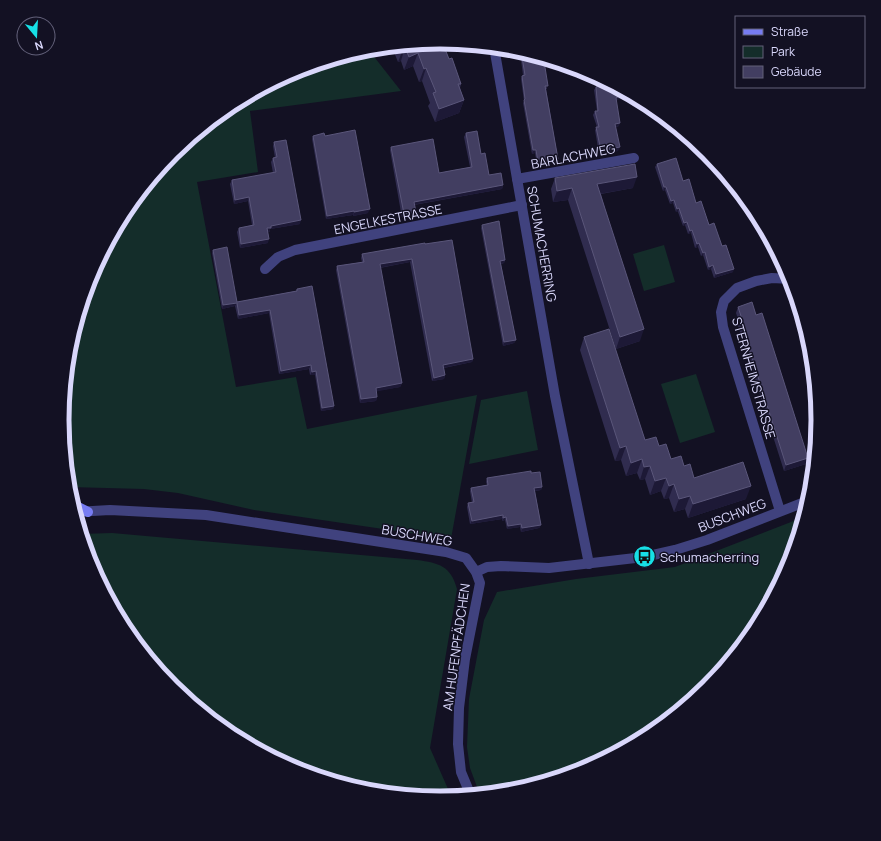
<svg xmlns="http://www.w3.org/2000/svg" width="881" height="841" font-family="Manrope,sans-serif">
	<rect width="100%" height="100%" fill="#131123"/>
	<g fill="#142d2a">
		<polygon points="368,49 401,91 250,111 258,172 197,182 236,387 296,377 307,429 477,395 451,539 254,510 178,493 144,489 69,487 62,420 69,346 91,275 126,210 173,153 230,106 296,71"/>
		<polygon points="664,245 675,282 644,291 633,254"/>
		<polygon points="696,374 715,432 680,443 661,384"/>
		<polygon points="527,391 538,450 469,464 481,400"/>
		<polygon points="806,514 790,566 755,631 708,688 651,735 585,770 514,792 480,795 470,768 467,747 469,699 484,620 497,592 576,579 675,567 791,522"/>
		<path d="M112,533L417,560C439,563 451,566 457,589L430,748L452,798L440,799L366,792L295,770L230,735L173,688L126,631L91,565L81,534Z"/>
	</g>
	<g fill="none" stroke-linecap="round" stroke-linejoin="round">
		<g stroke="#40427e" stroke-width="10">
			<polyline points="494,47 555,396 589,564"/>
			<polyline points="517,179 634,158"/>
			<polyline points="265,269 278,257 295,250 522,205"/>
			<polyline points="780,511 723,327 721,312 724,301 737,288 756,281 772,278 791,279"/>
			<polyline points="476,572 487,567 501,566 549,568 644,557 675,550 707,540 810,500"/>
		</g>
		<polyline stroke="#40427e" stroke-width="10" points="75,512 110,510 206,515 446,552 466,558 476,572 480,583 465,659 459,708 458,744 461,772 471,796"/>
		<polyline stroke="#777cf2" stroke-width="10" points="72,504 88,512"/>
	</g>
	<g fill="#302c4f">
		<polygon points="430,43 432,48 449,59 461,84 460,88 464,100 459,113 435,122 428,106 430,103 422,81 419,82 413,66 404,70 401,61 398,62 392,47"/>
		<polygon points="520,51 546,59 546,61 545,64 544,65 547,89 546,89 558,159 557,162 537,166 535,153 532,154 523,103 524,101 521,79 522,76 523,75 520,53"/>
		<polygon points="597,77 621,95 620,98 616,101 619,126 616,127 618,151 599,154 595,130 597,127 593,115 595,111 597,111 594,90 596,87 597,86 596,80"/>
		<polygon points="657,111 665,117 659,119"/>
		<polygon points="466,133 481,154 489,175 503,185 502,189 414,205 416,212 414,216 402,218 390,150 391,147 439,173 470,167 464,137"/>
		<polygon points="313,136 325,136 368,213 353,216 353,215 326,219 312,139"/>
		<polygon points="274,142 300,224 270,229 270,232 268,232 268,243 240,248 237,232 239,228 252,225 248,201 234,204 230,184 232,180 273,173 271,162 273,158 275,158 273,146"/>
		<polygon points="657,164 683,181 722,246 733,272 714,278 711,269 708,270 703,255 701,256 698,247 695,248 691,233 688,234 685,225 683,226 678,212 676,212 673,203 670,204 665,190 663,191 655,167"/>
		<polygon points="555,178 633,188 601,194 640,341 616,349 568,200 553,202 551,189"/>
		<polygon points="736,187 755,210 780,257 776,258 773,250 770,251 765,236 763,236 760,228 757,229 752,214 750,215 747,206 744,207 740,192 738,193"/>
		<polygon points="482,225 505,260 504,263 501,264 516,340 514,343 503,346 481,228"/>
		<polygon points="425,244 473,359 472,362 444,368 445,375 444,379 432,381 410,262 380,268 402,383 400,387 376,391 377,397 376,401 360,403 336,270 337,266 362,262 361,258 362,254"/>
		<polygon points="213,250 237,302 296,291 297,289 334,406 333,409 321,411 315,375 310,375 309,369 279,374 269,313 238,319 235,306 222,309 212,253"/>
		<polygon points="738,307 806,464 784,471 738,326 739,322 736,313"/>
		<polygon points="800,309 812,347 816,389 798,330 799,325 797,318"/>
		<polygon points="584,337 645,440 659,446 671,459 684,466 694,478 746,499 688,518 685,509 674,512 669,498 664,499 661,491 650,495 645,479 640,480 637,473 626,476 621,460 615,461 580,350"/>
		<polygon points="531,473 542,487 541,490 535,491 541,525 539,528 521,532 520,527 507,529 505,520 502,521 502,519 470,524 467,507 468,503 472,503 470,491 471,488 487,485 486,482 487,478"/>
	</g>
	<g fill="#1d1936">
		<polygon points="405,47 401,61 398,62 403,49"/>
		<polygon points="418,53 413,66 404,70 409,57"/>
		<polygon points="426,68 422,81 419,82 424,69"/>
		<polygon points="621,95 620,98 615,102 616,98"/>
		<polygon points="464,100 459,113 435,122 439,109"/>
		<polygon points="660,115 662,115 665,117 659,119"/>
		<polygon points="620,123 619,126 614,127 615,124"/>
		<polygon points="620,147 618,151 599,154 601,151"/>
		<polygon points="533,150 536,150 535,153 532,154"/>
		<polygon points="558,159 557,162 537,166 538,162"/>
		<polygon points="637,177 633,188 593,195 597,184"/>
		<polygon points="503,185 502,189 412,205 414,202"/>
		<polygon points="664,187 666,187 665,190 663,191"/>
		<polygon points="572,188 568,200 553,202 557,191"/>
		<polygon points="249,197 248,201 234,204 235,200"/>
		<polygon points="674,200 673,203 670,204 671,201"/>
		<polygon points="746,203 749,203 747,206 744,207"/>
		<polygon points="679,208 678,212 676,212 677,209"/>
		<polygon points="370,209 368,213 353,216 354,212"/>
		<polygon points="754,210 752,214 750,215 751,211"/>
		<polygon points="354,211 353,215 326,219 327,216"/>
		<polygon points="416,212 414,216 402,218 404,214"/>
		<polygon points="301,220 300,224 270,229 270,232 266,232 267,228 271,226"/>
		<polygon points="687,222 685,225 683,226 684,223"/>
		<polygon points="761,224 760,228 757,229 758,225"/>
		<polygon points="692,230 691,233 688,234 690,231"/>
		<polygon points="766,232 765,236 763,236 764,233"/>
		<polygon points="269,239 268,243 240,248 241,244"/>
		<polygon points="699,243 698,247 695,248 697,244"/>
		<polygon points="774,246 773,250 770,251 771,247"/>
		<polygon points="705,252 703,255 701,256 703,253"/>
		<polygon points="779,254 780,257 776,258 777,255"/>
		<polygon points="412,259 410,262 378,268 380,264"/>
		<polygon points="505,260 504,263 499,264 500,261"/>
		<polygon points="713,265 711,269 708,270 709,267"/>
		<polygon points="734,269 733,272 714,278 716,274"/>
		<polygon points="237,303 235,306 222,309 223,305"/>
		<polygon points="270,310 269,313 238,319 239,315"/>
		<polygon points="644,329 640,341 616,349 620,337"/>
		<polygon points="516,340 514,343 503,346 504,342"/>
		<polygon points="473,359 472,362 442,368 443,365"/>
		<polygon points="311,365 309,369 279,374 281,371"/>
		<polygon points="316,371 315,375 310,375 312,372"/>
		<polygon points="445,375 444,379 432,381 434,378"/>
		<polygon points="402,383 400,387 374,392 376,388"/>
		<polygon points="377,397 376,401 360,403 361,399"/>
		<polygon points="334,406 333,409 321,411 322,408"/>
		<polygon points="626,446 621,460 615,461 620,448"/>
		<polygon points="808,458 806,464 784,471 786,465"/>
		<polygon points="642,459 637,473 626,476 631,463"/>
		<polygon points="650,466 645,479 640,480 644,467"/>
		<polygon points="666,478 661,491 650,495 655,481"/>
		<polygon points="674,484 669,498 664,499 669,486"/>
		<polygon points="751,486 746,499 688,518 693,504"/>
		<polygon points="542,487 541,490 533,491 534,488"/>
		<polygon points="690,496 685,509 674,512 679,499"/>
		<polygon points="503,515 502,519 470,524 472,521"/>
		<polygon points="506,517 505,520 502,521 503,518"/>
		<polygon points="521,524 520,527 507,529 508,526"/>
		<polygon points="541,525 539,528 521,532 522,528"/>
	</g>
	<g fill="#423e61" stroke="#5a567a">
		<polygon points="430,43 432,48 443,44 449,59 452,58 461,84 458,84 464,100 439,109 433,93 436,92 426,68 424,69 418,53 409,57 405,47 403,49 402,46"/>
		<polygon points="521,51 546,59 546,61 544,61 548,86 545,86 558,159 538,162 536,150 533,150 524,100 525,99 522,76 525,75"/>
		<polygon points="597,77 620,89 621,95 616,98 620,123 615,124 620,147 601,151 596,127 599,127 595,111 598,111 596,87 599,86"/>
		<polygon points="355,130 370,209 354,212 354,211 327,216 313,136 324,133 325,136"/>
		<polygon points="477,131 481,154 485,153 489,175 501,173 503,185 414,202 416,212 404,214 391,147 433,139 439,173 455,170 472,167 466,133"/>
		<polygon points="286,140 301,220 271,226 271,228 267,228 269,239 241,244 239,228 254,225 249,197 235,200 232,180 276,172 273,158 277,157 274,142"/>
		<polygon points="676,158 683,181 689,179 696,203 701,201 709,225 714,223 722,246 726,245 734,269 716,274 713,265 709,267 705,252 703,253 699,243 697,244 692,230 690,231 687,222 684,223 679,208 677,209 674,200 671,201 666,187 664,187 657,164"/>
		<polygon points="635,164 637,177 597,184 644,329 620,337 572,188 557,191 555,178"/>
		<polygon points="743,195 755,210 779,254 777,255 774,246 771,247 766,232 764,233 761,224 758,225 754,210 751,211 749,203 746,203"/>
		<polygon points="499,221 505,260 500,261 516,340 504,342 482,225"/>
		<polygon points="452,240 473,359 443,365 445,375 434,378 412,259 380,264 402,383 376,388 377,397 361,399 337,266 364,262 362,254 425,243 425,244"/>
		<polygon points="227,247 237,302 297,291 297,289 312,286 334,406 322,408 316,371 312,372 311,365 281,371 270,310 239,315 237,303 223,305 213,250"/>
		<polygon points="752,302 756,315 762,313 808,458 786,465 740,320 742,319 738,307"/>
		<polygon points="803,317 812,347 812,349 802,318"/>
		<polygon points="609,329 645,440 656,437 659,446 666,444 671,459 681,456 684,466 690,464 694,478 743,462 751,486 693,504 690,496 679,499 674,484 669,486 666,478 655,481 650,466 644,467 642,459 631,463 626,446 620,448 584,337"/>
		<polygon points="531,471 531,473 540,472 542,487 534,488 541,525 522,528 521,524 508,526 506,517 503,518 503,515 472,521 468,503 474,502 471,488 488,485 487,478"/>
	</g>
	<defs>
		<symbol id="bus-disc" viewBox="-11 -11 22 22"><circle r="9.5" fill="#17e0e7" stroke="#131123"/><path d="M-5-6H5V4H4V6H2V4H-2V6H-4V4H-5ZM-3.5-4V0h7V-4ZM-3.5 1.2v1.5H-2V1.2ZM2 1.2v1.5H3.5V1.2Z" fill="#111"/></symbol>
	</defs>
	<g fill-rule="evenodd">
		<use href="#bus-disc" x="632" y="544" width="25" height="25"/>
	</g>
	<g text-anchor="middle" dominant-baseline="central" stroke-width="3" stroke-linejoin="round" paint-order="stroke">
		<g font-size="13" fill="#d9d7fb" stroke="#131123">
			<text transform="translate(573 156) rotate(-11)">BARLACHWEG</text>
			<text transform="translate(388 219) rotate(-11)">ENGELKESTRASSE</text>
			<text transform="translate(542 244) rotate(80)">SCHUMACHERRING</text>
			<text transform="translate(754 378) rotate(74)">STERNHEIMSTRASSE</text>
			<text transform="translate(732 515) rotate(-21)">BUSCHWEG</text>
			<text transform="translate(417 535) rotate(10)">BUSCHWEG</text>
			<text transform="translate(456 647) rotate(-82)">AM HUFENPFÄDCHEN</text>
		</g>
		<g font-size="13" fill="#d9d7fb" stroke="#131123" text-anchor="start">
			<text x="660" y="557">Schumacherring</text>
		</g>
	</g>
	<path d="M0 0H881V841H0ZM69 420a371 371 0 1 1 742 0a371 371 0 1 1-742 0Z" fill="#131123" fill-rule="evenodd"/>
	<path fill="none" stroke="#d9d7fb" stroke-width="5" d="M69 420a371 371 0 1 1 742 0a371 371 0 1 1-742 0Z"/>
	<rect x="735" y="16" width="130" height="72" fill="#131123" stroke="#626079"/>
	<rect x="743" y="29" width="20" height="6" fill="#777cf2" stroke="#626079"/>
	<text x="771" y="36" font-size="12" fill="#d9d7fb">Straße</text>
	<rect x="743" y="46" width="20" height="12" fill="#142d2a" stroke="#626079"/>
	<text x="771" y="56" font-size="12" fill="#d9d7fb">Park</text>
	<rect x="743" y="66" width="20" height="12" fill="#423e61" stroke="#626079"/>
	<text x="771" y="76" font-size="12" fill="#d9d7fb">Gebäude</text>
	<g transform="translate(36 36) rotate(162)"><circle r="19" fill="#131123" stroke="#626079"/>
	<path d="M0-3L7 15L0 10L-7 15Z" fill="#17e0e7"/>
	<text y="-6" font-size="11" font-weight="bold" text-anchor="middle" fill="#d9d7fb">N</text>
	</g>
</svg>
